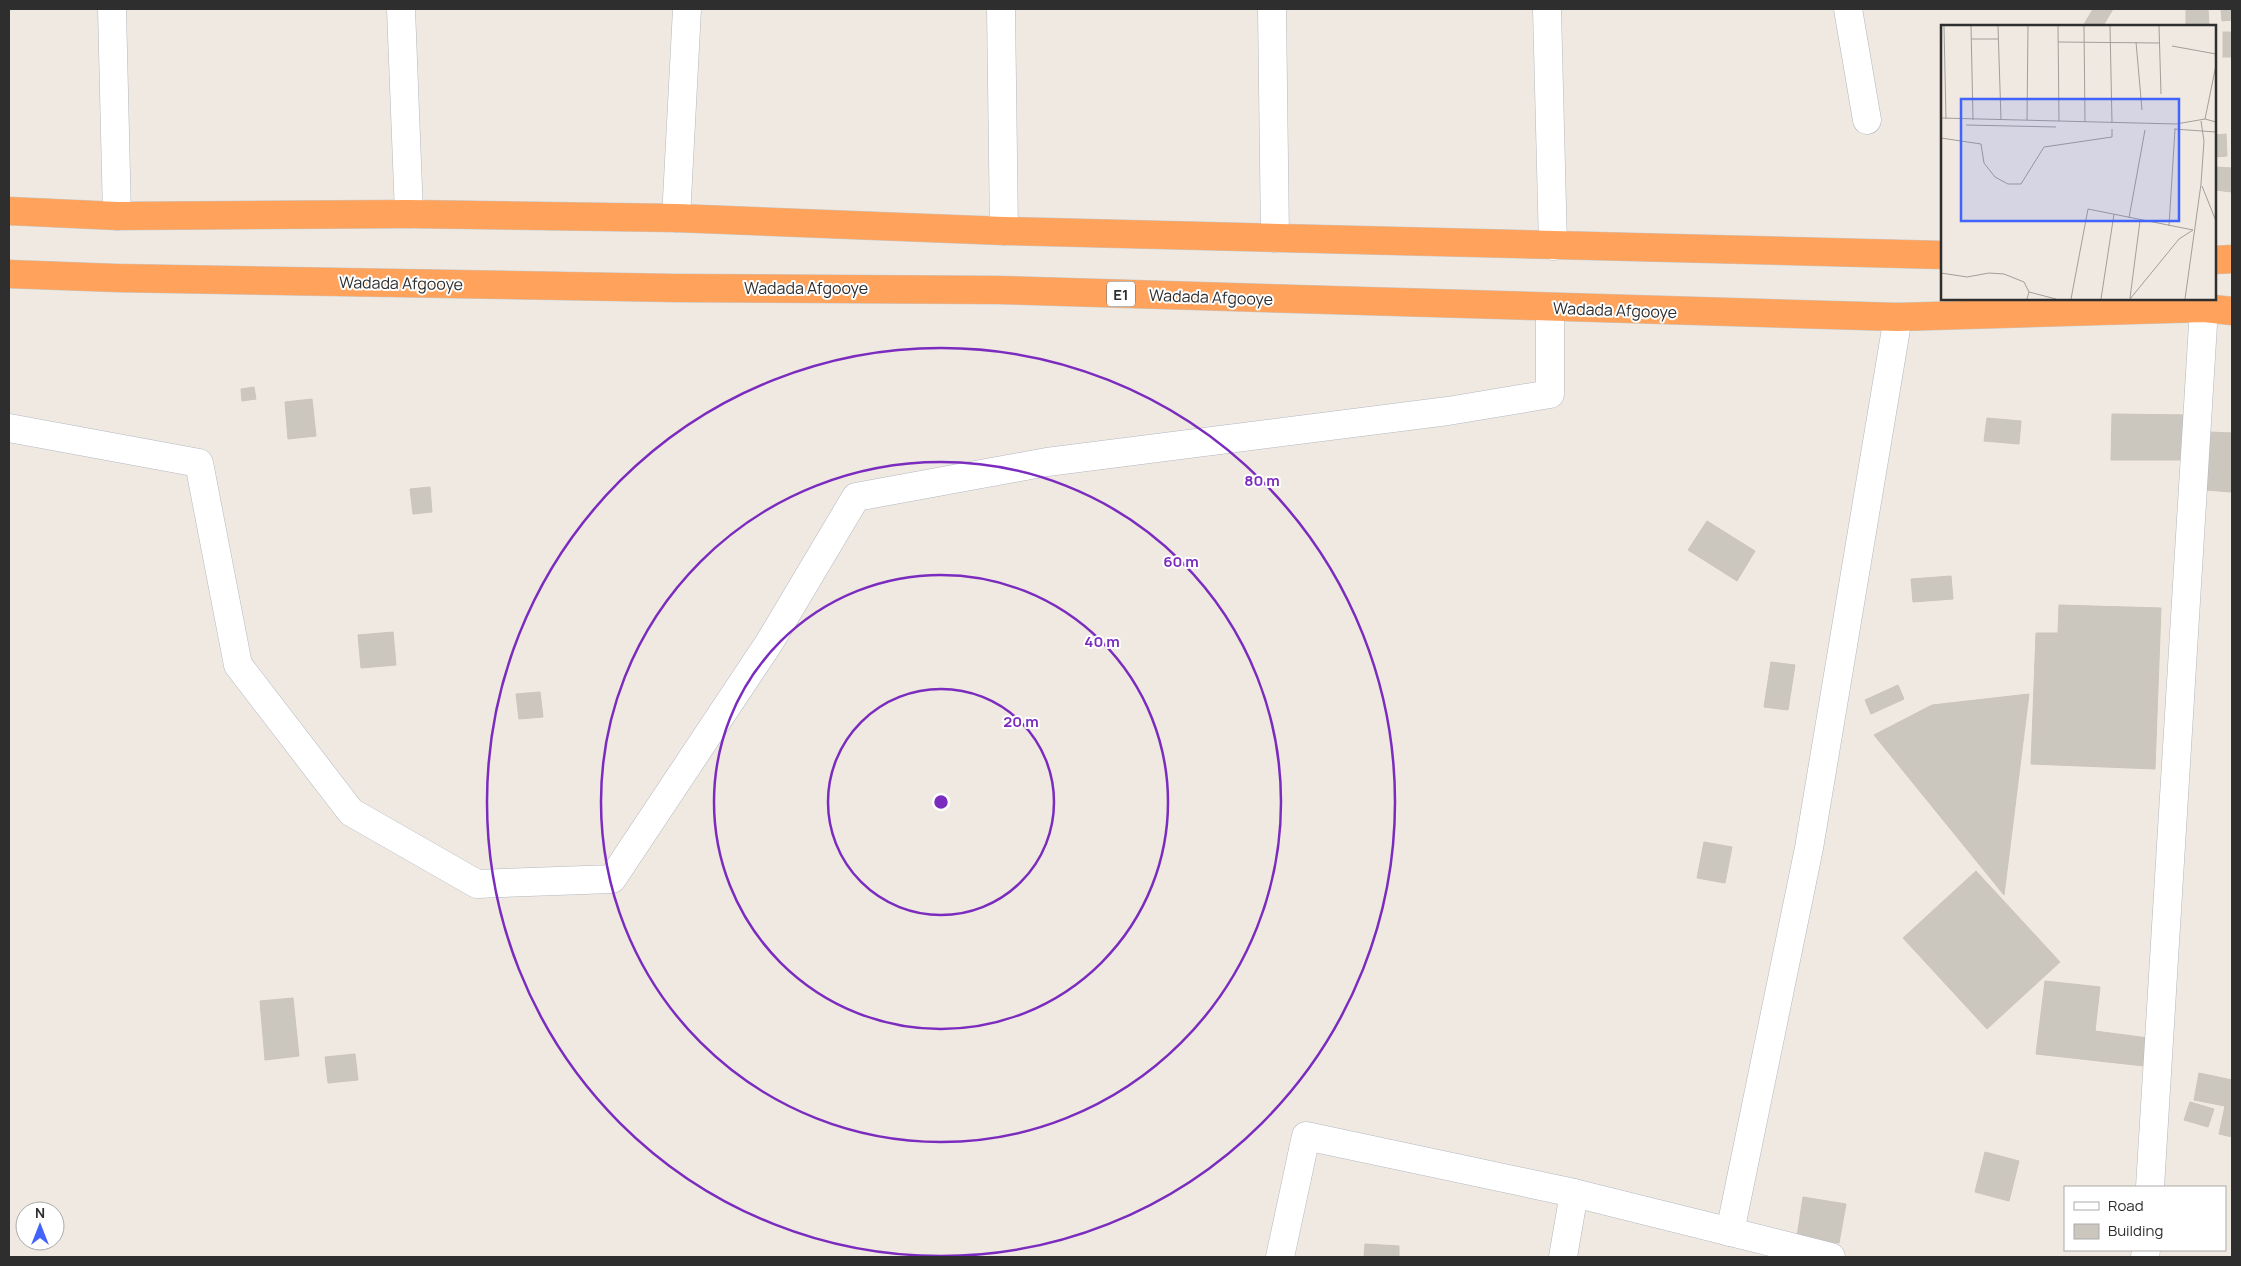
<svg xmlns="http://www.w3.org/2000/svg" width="2241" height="1266" font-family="Manrope,sans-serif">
	<rect width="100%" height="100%" fill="#efe9e1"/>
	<g fill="#cbc7bf" stroke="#cbc5ba">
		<polygon points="2093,9 2113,9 2103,26 2083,26"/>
		<polygon points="2186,9 2208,9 2209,25 2186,25"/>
		<polygon points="2221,9 2232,9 2232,20 2222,21"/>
		<rect x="2223" y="32" width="9" height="25"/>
		<polygon points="2226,134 2227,156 2215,157 2215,135"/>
		<polygon points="2215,167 2232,168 2232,192 2215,190"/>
		<polygon points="254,387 256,399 242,401 241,389"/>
		<polygon points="312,399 316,436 288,439 285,402"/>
		<polygon points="2112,414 2190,415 2190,460 2111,460"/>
		<polygon points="1987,418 2021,421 2019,444 1984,441"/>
		<polygon points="2209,432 2232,433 2231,492 2206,490"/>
		<polygon points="430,487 432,512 413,514 410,489"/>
		<polygon points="1707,521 1755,551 1737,581 1688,550"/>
		<polygon points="1951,576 1953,599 1913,602 1911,579"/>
		<polygon points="2059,605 2161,608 2155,769 2031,764 2036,633 2058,633"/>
		<polygon points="393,632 396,665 361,668 358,635"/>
		<polygon points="1771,662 1795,665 1788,710 1764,707"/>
		<polygon points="1898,685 1904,699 1871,714 1865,700"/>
		<polygon points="540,692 543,717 519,719 516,694"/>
		<polygon points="2029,694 2004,895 1874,735 1932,705"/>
		<polygon points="1704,842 1732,847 1725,883 1697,878"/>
		<polygon points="1976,871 2060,962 1987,1029 1903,938"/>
		<polygon points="2045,981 2100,987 2095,1031 2148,1038 2144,1066 2036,1054"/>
		<polygon points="293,998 299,1056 265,1060 260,1001"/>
		<polygon points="355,1054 358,1080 328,1083 325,1057"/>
		<polygon points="2199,1073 2232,1080 2232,1137 2219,1134 2225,1106 2194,1100"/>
		<polygon points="2190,1102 2214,1109 2208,1127 2184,1120"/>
		<polygon points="1985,1152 2019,1161 2009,1201 1975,1192"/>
		<polygon points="1803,1197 1846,1204 1839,1243 1797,1237"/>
		<polygon points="1365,1244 1399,1246 1399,1257 1364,1257"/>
	</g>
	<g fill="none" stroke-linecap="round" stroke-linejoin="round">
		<defs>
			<g id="street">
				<polyline points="112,9 117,216"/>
				<polyline points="401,9 409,214"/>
				<polyline points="1001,9 1004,231"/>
				<polyline points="1272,9 1275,238"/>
				<polyline points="1547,9 1553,246"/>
				<polyline points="1848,9 1867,120"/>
				<polyline points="676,218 687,9"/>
				<polyline points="9,428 199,463 238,665 351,812 477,884 612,879 769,643 856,497 1047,462 1448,411 1550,394 1550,308"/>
				<polyline points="2150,1187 2204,308"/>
				<polyline points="1730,1232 1809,848 1898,317"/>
				<polyline points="1280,1257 1306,1136 1574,1193 1831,1257"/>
				<polyline points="1563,1257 1574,1193"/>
				<polyline points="2145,1257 2146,1250"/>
			</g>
			<g id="highway">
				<polyline points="9,211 117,216 409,214 676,218 1004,231 1942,255"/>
				<polyline points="2215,260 2232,259"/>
				<polyline points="9,274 116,278 674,288 998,290 1898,317 2204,308 2232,311"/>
			</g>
		</defs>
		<use href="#street" stroke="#b4b7c1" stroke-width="29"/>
		<use href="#highway" stroke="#c9c9c9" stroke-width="29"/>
		<use href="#street" stroke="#fff" stroke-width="28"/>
		<use href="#highway" stroke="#ffa35c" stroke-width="28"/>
	</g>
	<g fill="none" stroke="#7b2cbf" stroke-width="2.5">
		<circle cx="941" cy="802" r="113"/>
		<circle cx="941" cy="802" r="227"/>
		<circle cx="941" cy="802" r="340"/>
		<circle cx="941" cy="802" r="454"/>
	</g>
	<g text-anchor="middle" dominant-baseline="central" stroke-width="4" stroke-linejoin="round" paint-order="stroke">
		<rect fill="#fff" stroke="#6d6d6d" stroke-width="1" x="1107" y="281.5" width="28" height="25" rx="4"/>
		<g font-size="15" font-weight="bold" fill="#2e2e2e">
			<text x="1121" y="294">E1</text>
		</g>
		<g font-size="16" fill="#2e2e2e" stroke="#fff">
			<text transform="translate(401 283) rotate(1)">Wadada Afgooye</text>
			<text x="806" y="288">Wadada Afgooye</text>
			<text transform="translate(1211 297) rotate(2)">Wadada Afgooye</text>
			<text transform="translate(1615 310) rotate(2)">Wadada Afgooye</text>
		</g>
	</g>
	<g transform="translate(1941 25)">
		<rect width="275" height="275" fill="#efe9e1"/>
		<path fill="none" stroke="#a29e99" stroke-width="1" d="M3,1L5,94M30,1L32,95M57,1L60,95M117,1L118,96M143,1L144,97M169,1L171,98M218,1L220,69M30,14H57M117,17L218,18M195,17L201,85M231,21L275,29M0,93L235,99L264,94L275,97M264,94L275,40M86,95L87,1M25,100L115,102M233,104L275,107M0,113L40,119L43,138L54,152L67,159H80L103,122L171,112V104M261,161L275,196M188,193L204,105M228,201L234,104M0,248L26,252L48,248L63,249L83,257L88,267M189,273L199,196M86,274L88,267L115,274M130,274L147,184L252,205L238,214L189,274M160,274L173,189M244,274L260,159L263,116L260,96"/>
		<path fill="#4264fb" fill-opacity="0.15" stroke="#4264fb" stroke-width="2.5" d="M20,74H238V196H20Z"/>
		<rect width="275" height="275" fill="none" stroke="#2e2e2e" stroke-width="2.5"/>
	</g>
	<circle cx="941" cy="802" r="8" fill="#7b2cbf" stroke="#fff" stroke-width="2.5"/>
	<g font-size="15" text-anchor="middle" font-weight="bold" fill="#7b2cbf" stroke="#fff" stroke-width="4" stroke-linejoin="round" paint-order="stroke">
		<text x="1262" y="486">80 m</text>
		<text x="1181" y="567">60 m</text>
		<text x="1102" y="647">40 m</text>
		<text x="1021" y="727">20 m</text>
	</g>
	<rect width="2241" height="1266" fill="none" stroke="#2e2e2e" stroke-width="20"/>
	<rect x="2064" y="1186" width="162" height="65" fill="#ffffff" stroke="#ababab"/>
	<rect x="2074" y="1202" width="25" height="8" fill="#ffffff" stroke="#ababab"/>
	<text x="2108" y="1211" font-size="15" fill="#2e2e2e">Road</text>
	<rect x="2074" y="1224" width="25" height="15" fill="#cbc7bf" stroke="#ababab"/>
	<text x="2108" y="1236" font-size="15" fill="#2e2e2e">Building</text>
	<g transform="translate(40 1226)"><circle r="24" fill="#ffffff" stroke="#ababab"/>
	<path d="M0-4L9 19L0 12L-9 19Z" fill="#4264fb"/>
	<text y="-8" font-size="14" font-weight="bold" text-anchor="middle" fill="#2e2e2e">N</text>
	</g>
</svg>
